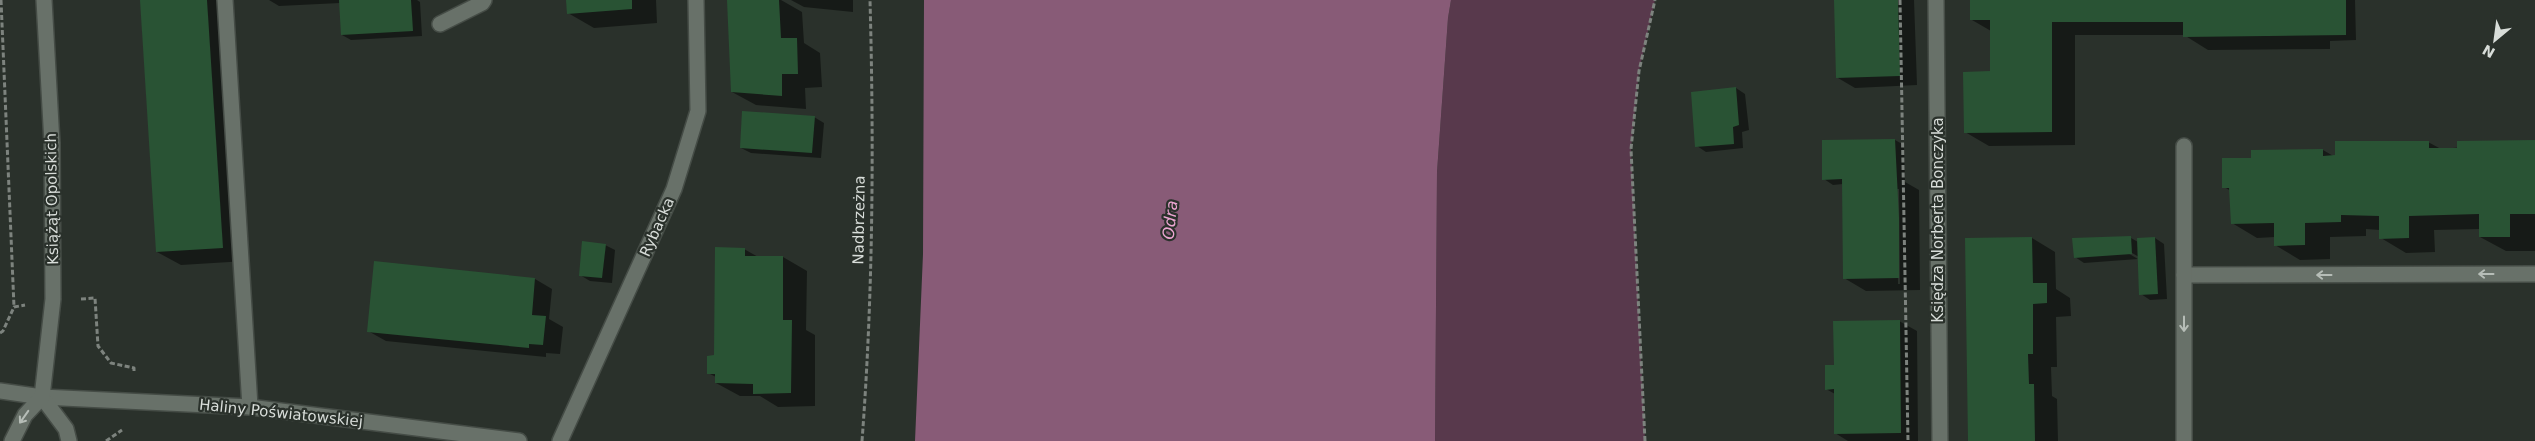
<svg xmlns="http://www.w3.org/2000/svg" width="2535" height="441" font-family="'DejaVu Sans',sans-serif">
	<rect width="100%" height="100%" fill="#2a312b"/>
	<polygon fill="#58394c" points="1451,0 1655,0 1639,71 1631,149 1645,441 1435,441 1437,172 1448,18"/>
	<polygon fill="#885b77" points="924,0 1451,0 1448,18 1437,172 1435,441 915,441 923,254"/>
	<g fill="#0007" fill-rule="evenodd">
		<polygon points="141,0 230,0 246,261 181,265 157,252"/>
		<polygon points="417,0 420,2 422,36 351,40 342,35 340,3 279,6 269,0"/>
		<polygon points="567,0 656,0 657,23 594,28 568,13"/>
		<polygon points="729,0 781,0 802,12 804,43 820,53 822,87 805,88 806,109 756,105 732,92"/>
		<polygon points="791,0 853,0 853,12 804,7"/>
		<polygon points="1835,0 1914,0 1917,85 1855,88 1838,78"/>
		<polygon points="1972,0 2355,0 2356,40 2330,41 2330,49 2208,50 2184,35 2075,35 2075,145 1989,146 1965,132 1991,72 1991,31 1972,20"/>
		<polygon points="1736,88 1745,94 1749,130 1742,132 1743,148 1706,152 1697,146"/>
		<polygon points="814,117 824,123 821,158 751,153 741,148"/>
		<path d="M1895,140L1904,145L1905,182L1919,190L1920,290L1866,291L1844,278L1843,184L1833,185L1824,179ZM1897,189H1899L1900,284H1898Z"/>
		<polygon points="2535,141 2535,251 2506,251 2480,237 2480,229 2434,230 2435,252 2406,253 2381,238 2380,230 2366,229 2366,236 2330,237 2330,259 2300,260 2275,245 2275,237 2257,238 2232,223 2231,191 2224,187 2252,159 2323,150 2335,157 2428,142 2441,149"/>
		<polygon points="2032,238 2055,252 2056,289 2070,298 2071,316 2056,317 2057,367 2051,367 2052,396 2057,399 2058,441 1969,441"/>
		<polygon points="2131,238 2138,242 2155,238 2164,244 2167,299 2150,300 2141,294 2139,257 2127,250 2126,252 2138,259 2084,263 2075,257"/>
		<polygon points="605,245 615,250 612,283 590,281 580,275"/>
		<polygon points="744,249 760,258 783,257 807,271 806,330 815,335 815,406 778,407 760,396 740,396 716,383 716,377 708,373 715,356"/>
		<polygon points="535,279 552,289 549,319 563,327 560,354 546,353 546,357 386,341 368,331"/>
		<polygon points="1899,321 1917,331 1918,441 1848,441 1835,433 1835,394 1826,389 1835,366"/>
	</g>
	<g fill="#295334">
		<polygon points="140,0 207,0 223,248 156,252"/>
		<polygon points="339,0 411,0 413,31 341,35"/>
		<polygon points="566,0 632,0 632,9 567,14"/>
		<polygon points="727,0 779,0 781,38 797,38 798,74 782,74 782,96 731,92"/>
		<polygon points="1834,0 1898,0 1900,76 1836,78"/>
		<polygon points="1970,0 2346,0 2346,35 2183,37 2183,22 2052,22 2052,132 1964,133 1963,72 1990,71 1990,20 1970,20"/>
		<polygon points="1736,87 1739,125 1733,127 1734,144 1695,147 1691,92"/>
		<polygon points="742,111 815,116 812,153 740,148"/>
		<polygon points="1895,139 1899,218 1899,278 1843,279 1842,179 1822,180 1822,140"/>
		<polygon points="2535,140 2535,214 2510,214 2510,237 2479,237 2479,214 2409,216 2409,238 2379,239 2379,216 2341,215 2341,222 2305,223 2305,245 2274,246 2274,223 2231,224 2229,188 2222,188 2222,158 2251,158 2251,150 2323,149 2323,156 2335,155 2335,141 2429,141 2429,148 2457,148 2457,141"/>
		<polygon points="2131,236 2132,254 2074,258 2072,238"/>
		<polygon points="2032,237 2033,283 2047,283 2047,303 2033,304 2033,354 2028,354 2029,384 2034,384 2035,441 1968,441 1965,238"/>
		<polygon points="2155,237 2158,294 2139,295 2137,238"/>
		<polygon points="582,241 606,244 602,278 579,276"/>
		<polygon points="715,247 745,248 745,256 783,256 783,320 792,320 791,393 753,394 753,384 715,383 715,374 707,374 707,356 714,355"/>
		<polygon points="374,261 535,278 532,315 546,316 543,345 529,344 529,348 367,332"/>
		<polygon points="1900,320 1901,433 1834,434 1834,389 1825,390 1825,365 1834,365 1833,321"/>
	</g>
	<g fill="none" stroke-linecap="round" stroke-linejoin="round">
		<defs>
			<g id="minor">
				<polyline points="225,0 250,407"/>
				<polyline points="1936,0 1940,441"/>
				<polyline points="440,24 482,3 484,0"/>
				<polyline points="2184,275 2535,274"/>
				<polyline points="0,391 42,397 250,407 519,441"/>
				<polyline points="42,397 66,429 69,441"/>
				<polyline points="12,441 25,415 42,397 53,299 52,143 44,0"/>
				<polyline points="560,441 674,189 698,111 696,0"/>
				<polyline points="2184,441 2184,146"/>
			</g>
		</defs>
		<use href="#minor" stroke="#454c46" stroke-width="18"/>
		<g stroke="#7d837e" stroke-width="3" stroke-dasharray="5 2.5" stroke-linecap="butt">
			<polyline points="1,0 14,307"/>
			<polyline points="1900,0 1908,441"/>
			<polyline points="81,299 95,298 98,346 111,363 134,368 134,373"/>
			<polyline points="0,333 3,331 14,307 25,305"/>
			<polyline points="106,441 122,430"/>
			<path d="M862,441C873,295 874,147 870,0"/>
			<polyline points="1645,441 1631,149 1639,71 1655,0"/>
		</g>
		<use href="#minor" stroke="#687169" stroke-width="15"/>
	</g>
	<defs><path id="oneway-shaft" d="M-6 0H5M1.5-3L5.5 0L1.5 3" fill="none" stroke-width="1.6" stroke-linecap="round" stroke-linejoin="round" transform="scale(1.25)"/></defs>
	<g stroke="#b6bdb7">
		<use href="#oneway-shaft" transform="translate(2486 274) rotate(180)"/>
		<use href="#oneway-shaft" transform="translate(2324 275) rotate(180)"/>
		<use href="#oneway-shaft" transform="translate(2184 324) rotate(90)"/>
		<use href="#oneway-shaft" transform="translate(24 417) rotate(125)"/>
	</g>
	<g text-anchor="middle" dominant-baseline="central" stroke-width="4.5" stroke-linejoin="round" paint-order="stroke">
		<g font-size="15" fill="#d8ddd9" stroke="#2a312b">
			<text transform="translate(52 199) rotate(-91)">Książąt Opolskich</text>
			<text transform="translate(859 220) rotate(-89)">Nadbrzeżna</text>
			<text transform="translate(1938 220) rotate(-90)">Księdza Norberta Bonczyka</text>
			<text transform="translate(657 227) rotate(-66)">Rybacka</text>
			<text transform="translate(281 413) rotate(6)">Haliny Poświatowskiej</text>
		</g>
		<g font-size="16" font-style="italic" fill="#eda6d2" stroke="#2a312b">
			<text transform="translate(1170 220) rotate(-84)">Odra</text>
		</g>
	</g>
	<g transform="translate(2495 40) rotate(209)" stroke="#2a312b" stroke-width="4" paint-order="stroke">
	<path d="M0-4L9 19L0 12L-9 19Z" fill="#d8ddd9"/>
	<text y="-8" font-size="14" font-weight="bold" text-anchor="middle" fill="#d8ddd9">N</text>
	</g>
</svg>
